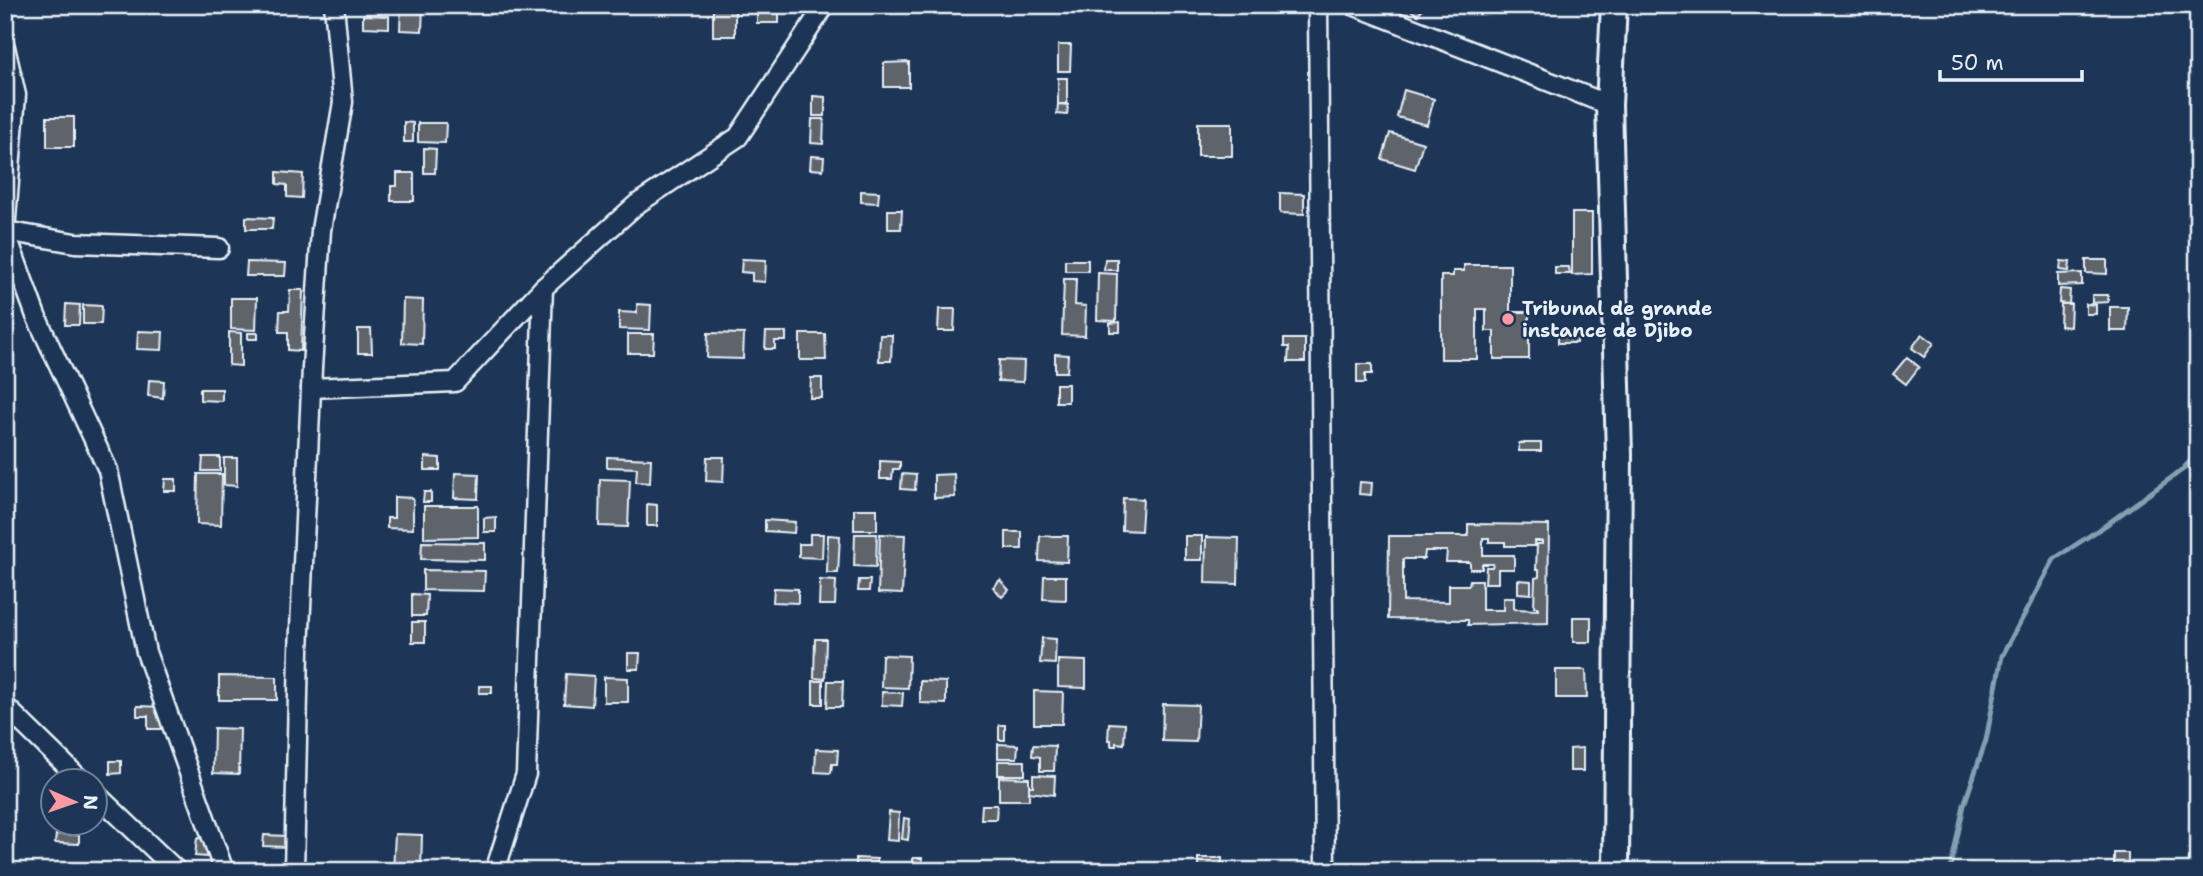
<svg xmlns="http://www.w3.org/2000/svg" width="2203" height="876" font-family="'Shantell Sans',sans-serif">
	<rect width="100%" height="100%" fill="#1d3557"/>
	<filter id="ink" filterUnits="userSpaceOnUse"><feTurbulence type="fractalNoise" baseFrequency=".0143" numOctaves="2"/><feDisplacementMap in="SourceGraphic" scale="14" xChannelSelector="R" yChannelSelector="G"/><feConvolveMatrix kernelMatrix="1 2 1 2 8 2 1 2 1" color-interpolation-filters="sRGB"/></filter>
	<g filter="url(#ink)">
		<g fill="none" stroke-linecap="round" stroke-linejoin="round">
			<polyline stroke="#83a0b3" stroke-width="5" points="1950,871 1964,805 1986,740 2002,656 2054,559 2106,525 2182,470 2198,453"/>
		</g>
		<g fill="#5f646a" stroke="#e8f1f8" stroke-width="2" fill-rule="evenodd">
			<polygon points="401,5 423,5 422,31 400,30"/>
			<rect x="713" y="5" width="22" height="31"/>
			<rect x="757" y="5" width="22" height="18"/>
			<polygon points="1409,5 1425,5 1418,15 1407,8"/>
			<polygon points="363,15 389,16 389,28 363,27"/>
			<polygon points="1058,45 1071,45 1070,71 1058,71"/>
			<polygon points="909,62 909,87 884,87 884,63"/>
			<rect x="1058" y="78" width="9" height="26"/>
			<polygon points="1404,90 1434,99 1427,125 1397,117"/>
			<polygon points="813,96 825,97 825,116 813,116"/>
			<polygon points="1058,104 1068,105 1067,115 1057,114"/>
			<rect x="47" y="117" width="27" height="30"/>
			<polygon points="812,119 824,119 823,144 811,143"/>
			<polygon points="404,122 413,123 413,142 404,142"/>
			<polygon points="418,123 446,123 445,143 418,142"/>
			<rect x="1198" y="123" width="34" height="33"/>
			<polygon points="1390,133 1423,143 1415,169 1382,159"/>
			<polygon points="424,148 436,149 435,173 424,173"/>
			<polygon points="811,156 824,157 823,170 810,169"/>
			<polygon points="277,172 303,174 302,198 287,197 287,185 277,184"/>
			<polygon points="397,173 414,173 414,201 391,201 391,186 397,186"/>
			<polygon points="861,191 879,192 878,203 861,202"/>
			<polygon points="1280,193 1304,194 1304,214 1280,213"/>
			<polygon points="888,210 902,210 901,229 888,229"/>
			<polygon points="1572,213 1592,213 1592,274 1572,275"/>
			<polygon points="246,217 273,218 272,229 246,229"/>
			<polygon points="742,259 766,260 765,282 752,281 752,273 741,272"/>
			<polygon points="1105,259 1117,259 1117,270 1104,270"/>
			<rect x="1065" y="260" width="23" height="11"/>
			<polygon points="2086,260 2107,260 2107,274 2086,273"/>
			<polygon points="2061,261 2070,262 2069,271 2060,270"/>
			<polygon points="247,262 286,263 285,276 246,276"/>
			<polygon points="1464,265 1510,265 1510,312 1529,312 1529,359 1494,359 1494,331 1486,331 1486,309 1477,309 1477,359 1441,359 1441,276 1453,276 1453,271 1464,271"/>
			<polygon points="1555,267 1569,267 1570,274 1555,274"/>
			<polygon points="1098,273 1117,274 1116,321 1097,320"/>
			<polygon points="2082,273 2082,285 2058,286 2058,274"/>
			<polygon points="1064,279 1076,279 1075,305 1086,306 1085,336 1062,335"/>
			<polygon points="2060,289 2070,290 2069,304 2059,303"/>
			<polygon points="290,290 303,290 301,351 288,350 288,332 279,332 280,311 289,311"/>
			<polygon points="2092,295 2108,295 2108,302 2092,303"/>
			<polygon points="231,298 257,298 256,330 231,329"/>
			<polygon points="403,299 423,300 422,344 402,343"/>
			<polygon points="66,304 80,305 79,325 65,325"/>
			<polygon points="637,304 651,305 650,330 619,329 619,312 637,313"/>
			<polygon points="2061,304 2071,304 2070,327 2060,326"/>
			<polygon points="2086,304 2096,305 2096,314 2086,314"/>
			<polygon points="83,305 102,306 101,324 83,324"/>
			<polygon points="2110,307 2128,307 2127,331 2110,331"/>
			<polygon points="939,309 955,309 954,331 938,331"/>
			<polygon points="1120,322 1120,332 1110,332 1110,323"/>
			<polygon points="358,329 371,329 372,353 358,353"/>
			<polygon points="138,331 163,332 162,350 137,349"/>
			<polygon points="1558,331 1578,331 1577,343 1558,343"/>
			<polygon points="229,332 241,333 241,366 229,365"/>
			<polygon points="766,332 786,332 786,341 775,341 775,349 765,349"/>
			<rect x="248" y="333" width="10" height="6"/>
			<polygon points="708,333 744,334 743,359 707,358"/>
			<polygon points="628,334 654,334 653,353 628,353"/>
			<polygon points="800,334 825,334 826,360 800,360"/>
			<polygon points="1922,334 1934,343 1924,357 1912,348"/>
			<polygon points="880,335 892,335 891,361 879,361"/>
			<polygon points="1284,339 1305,339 1305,362 1288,362 1289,347 1284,347"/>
			<polygon points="1055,354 1068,355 1067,372 1055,372"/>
			<polygon points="1907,357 1919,367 1906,384 1893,374"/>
			<polygon points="999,360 1024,361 1023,382 998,381"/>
			<polygon points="1357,364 1372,364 1372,374 1365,374 1365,383 1357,383"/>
			<polygon points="811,378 822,378 822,398 810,398"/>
			<polygon points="149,380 164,381 163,398 148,396"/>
			<rect x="1056" y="384" width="12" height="18"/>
			<polygon points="200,389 222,389 222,401 200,400"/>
			<rect x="1519" y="443" width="22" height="8"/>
			<polygon points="203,457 220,457 220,471 202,471"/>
			<polygon points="425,457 440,458 440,470 425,470"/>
			<polygon points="607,457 651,459 650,483 636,482 637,468 607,467"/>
			<polygon points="707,457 724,457 723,482 706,481"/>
			<polygon points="224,458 237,458 237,486 224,485"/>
			<polygon points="880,461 900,462 900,469 893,469 892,479 880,479"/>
			<polygon points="455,473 479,474 478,499 454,498"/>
			<polygon points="198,474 222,474 221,525 197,524"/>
			<polygon points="902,474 916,475 915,490 901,489"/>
			<polygon points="954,474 955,497 934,498 934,475"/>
			<polygon points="165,479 176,479 176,491 164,491"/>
			<polygon points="600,479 630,480 628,527 599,526"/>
			<polygon points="1360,482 1372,483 1371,495 1359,494"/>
			<polygon points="424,492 431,492 431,502 423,502"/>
			<polygon points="394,497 413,498 413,529 387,528 387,518 394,518"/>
			<polygon points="1123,498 1143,499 1141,531 1122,530"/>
			<polygon points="647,504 657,505 657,526 647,526"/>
			<polygon points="424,506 478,506 478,537 424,538"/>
			<rect x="854" y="509" width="23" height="21"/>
			<polygon points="496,517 496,532 484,532 484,518"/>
			<polygon points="765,520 795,522 794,533 765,531"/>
			<path d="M1468,524L1549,525L1548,623L1468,625V620L1388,619L1389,536H1468ZM1483,538H1489V542H1505V546H1534V541H1542V544H1537L1536,570H1539V577L1535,578L1534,607H1538V610L1514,609V598H1503V610H1482V580H1470L1469,585H1449V602L1403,601V559H1424L1425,551H1447L1446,562H1470V569H1482V564H1493L1492,567H1486L1485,583H1498V569H1514V555H1483Z"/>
			<rect x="1006" y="532" width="16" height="17"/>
			<polygon points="810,534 823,534 822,558 799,557 799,544 810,544"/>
			<polygon points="855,534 877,534 876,567 854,566"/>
			<polygon points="880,534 905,535 902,594 878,593"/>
			<polygon points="828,535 840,536 838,573 827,573"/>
			<polygon points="1040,536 1068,536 1067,562 1039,561"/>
			<rect x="1185" y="536" width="17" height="24"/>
			<polygon points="1206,537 1239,538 1238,584 1205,583"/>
			<polygon points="422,542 485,543 485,560 421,559"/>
			<polygon points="423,570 485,571 484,591 423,590"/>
			<polygon points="1044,576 1066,576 1066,600 1043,599"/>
			<polygon points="820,580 836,581 835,605 819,605"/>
			<polygon points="859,580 870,580 869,591 858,591"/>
			<polygon points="1000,580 1009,590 1002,597 993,587"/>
			<polygon points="1518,580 1531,581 1531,594 1518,593"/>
			<polygon points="774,588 798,589 798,603 773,602"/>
			<polygon points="412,594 427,595 426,616 412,616"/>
			<rect x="1573" y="617" width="18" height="25"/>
			<rect x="412" y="622" width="13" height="20"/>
			<polygon points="1042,638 1056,639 1055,664 1040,663"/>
			<polygon points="815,639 826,639 825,679 814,678"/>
			<polygon points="628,653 640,653 639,669 628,669"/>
			<polygon points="882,655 909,656 908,688 881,687"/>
			<polygon points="1058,660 1086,661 1086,688 1058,687"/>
			<polygon points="1556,670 1586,670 1587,698 1556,698"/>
			<polygon points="566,674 594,676 592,706 564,704"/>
			<polygon points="219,676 277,677 277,700 219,700"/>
			<polygon points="604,677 628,678 628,702 604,702"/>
			<rect x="813" y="681" width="10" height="23"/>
			<polygon points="828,681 843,681 842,707 827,707"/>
			<polygon points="920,681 946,682 946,704 920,703"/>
			<rect x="479" y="686" width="13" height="7"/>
			<polygon points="1034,691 1063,692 1062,724 1034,724"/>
			<polygon points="882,692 903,693 902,706 882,705"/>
			<polygon points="1163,704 1198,705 1196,742 1162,741"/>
			<polygon points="137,706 163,707 163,729 148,729 148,716 137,716"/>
			<polygon points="1109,723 1125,724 1124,744 1116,743 1116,746 1111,746 1111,740 1108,740"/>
			<rect x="999" y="725" width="6" height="15"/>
			<polygon points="214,728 240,729 239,774 213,773"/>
			<polygon points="998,744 1018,745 1017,758 998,758"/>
			<polygon points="1033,745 1055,746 1054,771 1040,771 1040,757 1032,756"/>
			<polygon points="1583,748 1583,771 1570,771 1570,749"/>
			<polygon points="816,749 838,750 837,764 832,764 831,773 815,772"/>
			<polygon points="110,761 121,761 121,773 110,774"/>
			<rect x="998" y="761" width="27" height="14"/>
			<polygon points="1033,775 1055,776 1054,795 1028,792 1029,786 1033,786"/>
			<polygon points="999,777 1029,778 1029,800 999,800"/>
			<polygon points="982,805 997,805 996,819 981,819"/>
			<polygon points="889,812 899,813 898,841 887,840"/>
			<polygon points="904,818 910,819 908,840 902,839"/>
			<polygon points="56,834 79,835 79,844 55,843"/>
			<polygon points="395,834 422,835 421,871 393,871"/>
			<polygon points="264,835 287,836 286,847 263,846"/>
			<polygon points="197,838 209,839 207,857 195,856"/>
			<rect x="2114" y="853" width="14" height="18"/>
			<polygon points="856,858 877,859 877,871 856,871"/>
			<rect x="913" y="858" width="9" height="13"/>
			<rect x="1198" y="858" width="24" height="13"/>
		</g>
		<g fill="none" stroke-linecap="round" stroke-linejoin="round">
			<defs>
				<g id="street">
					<polyline points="1318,5 1325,871"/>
					<polyline points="1353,5 1609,105"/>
					<polyline points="5,47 16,95 5,231 36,316 108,470 146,652 224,871"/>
					<polyline points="5,231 75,243 219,248"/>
					<polyline points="311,388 455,382 543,288"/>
					<polyline points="5,706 83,782"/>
					<polyline points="94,792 177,871"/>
					<polyline points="294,871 299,651 312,368 321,230 343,102 334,5"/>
					<polyline points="495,871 526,774 543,288 637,204 738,137 825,5"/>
				</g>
				<polyline id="secondary" points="1614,5 1609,105 1619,454 1616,871"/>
			</defs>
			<use href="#street" stroke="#e8f1f8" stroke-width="23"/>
			<use href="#secondary" stroke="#e8f1f8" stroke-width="30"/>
			<use href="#street" stroke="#1d3557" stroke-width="18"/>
			<use href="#secondary" stroke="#1d3557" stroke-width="24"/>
		</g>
	</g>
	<circle fill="#ff9aa2" stroke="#1d3557" stroke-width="2.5" cx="1508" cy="319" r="7"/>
	<g text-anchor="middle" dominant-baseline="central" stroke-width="5" stroke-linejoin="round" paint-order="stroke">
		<g font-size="19" font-weight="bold" fill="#e8f1f8" stroke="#1d3557" text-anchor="start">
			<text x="1522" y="308">Tribunal de grande<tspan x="1522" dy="22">instance de Djibo</tspan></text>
		</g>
	</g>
	<rect width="2203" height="876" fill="none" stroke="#1d3557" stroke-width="28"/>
	<rect x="14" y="14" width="2175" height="848" fill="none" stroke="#e8f1f8" stroke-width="2.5" filter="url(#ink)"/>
	<g transform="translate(74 802) rotate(92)"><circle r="33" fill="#1d3557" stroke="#6e8097" stroke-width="2"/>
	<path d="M0-5L12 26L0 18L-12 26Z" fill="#ff9aa2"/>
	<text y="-10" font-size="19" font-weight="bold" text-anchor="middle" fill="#e8f1f8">N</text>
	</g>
	<path d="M1940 70v10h142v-10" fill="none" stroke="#e8f1f8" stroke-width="3.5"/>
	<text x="1951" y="70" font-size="21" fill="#e8f1f8" stroke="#1d3557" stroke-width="5" paint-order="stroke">50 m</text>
</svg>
